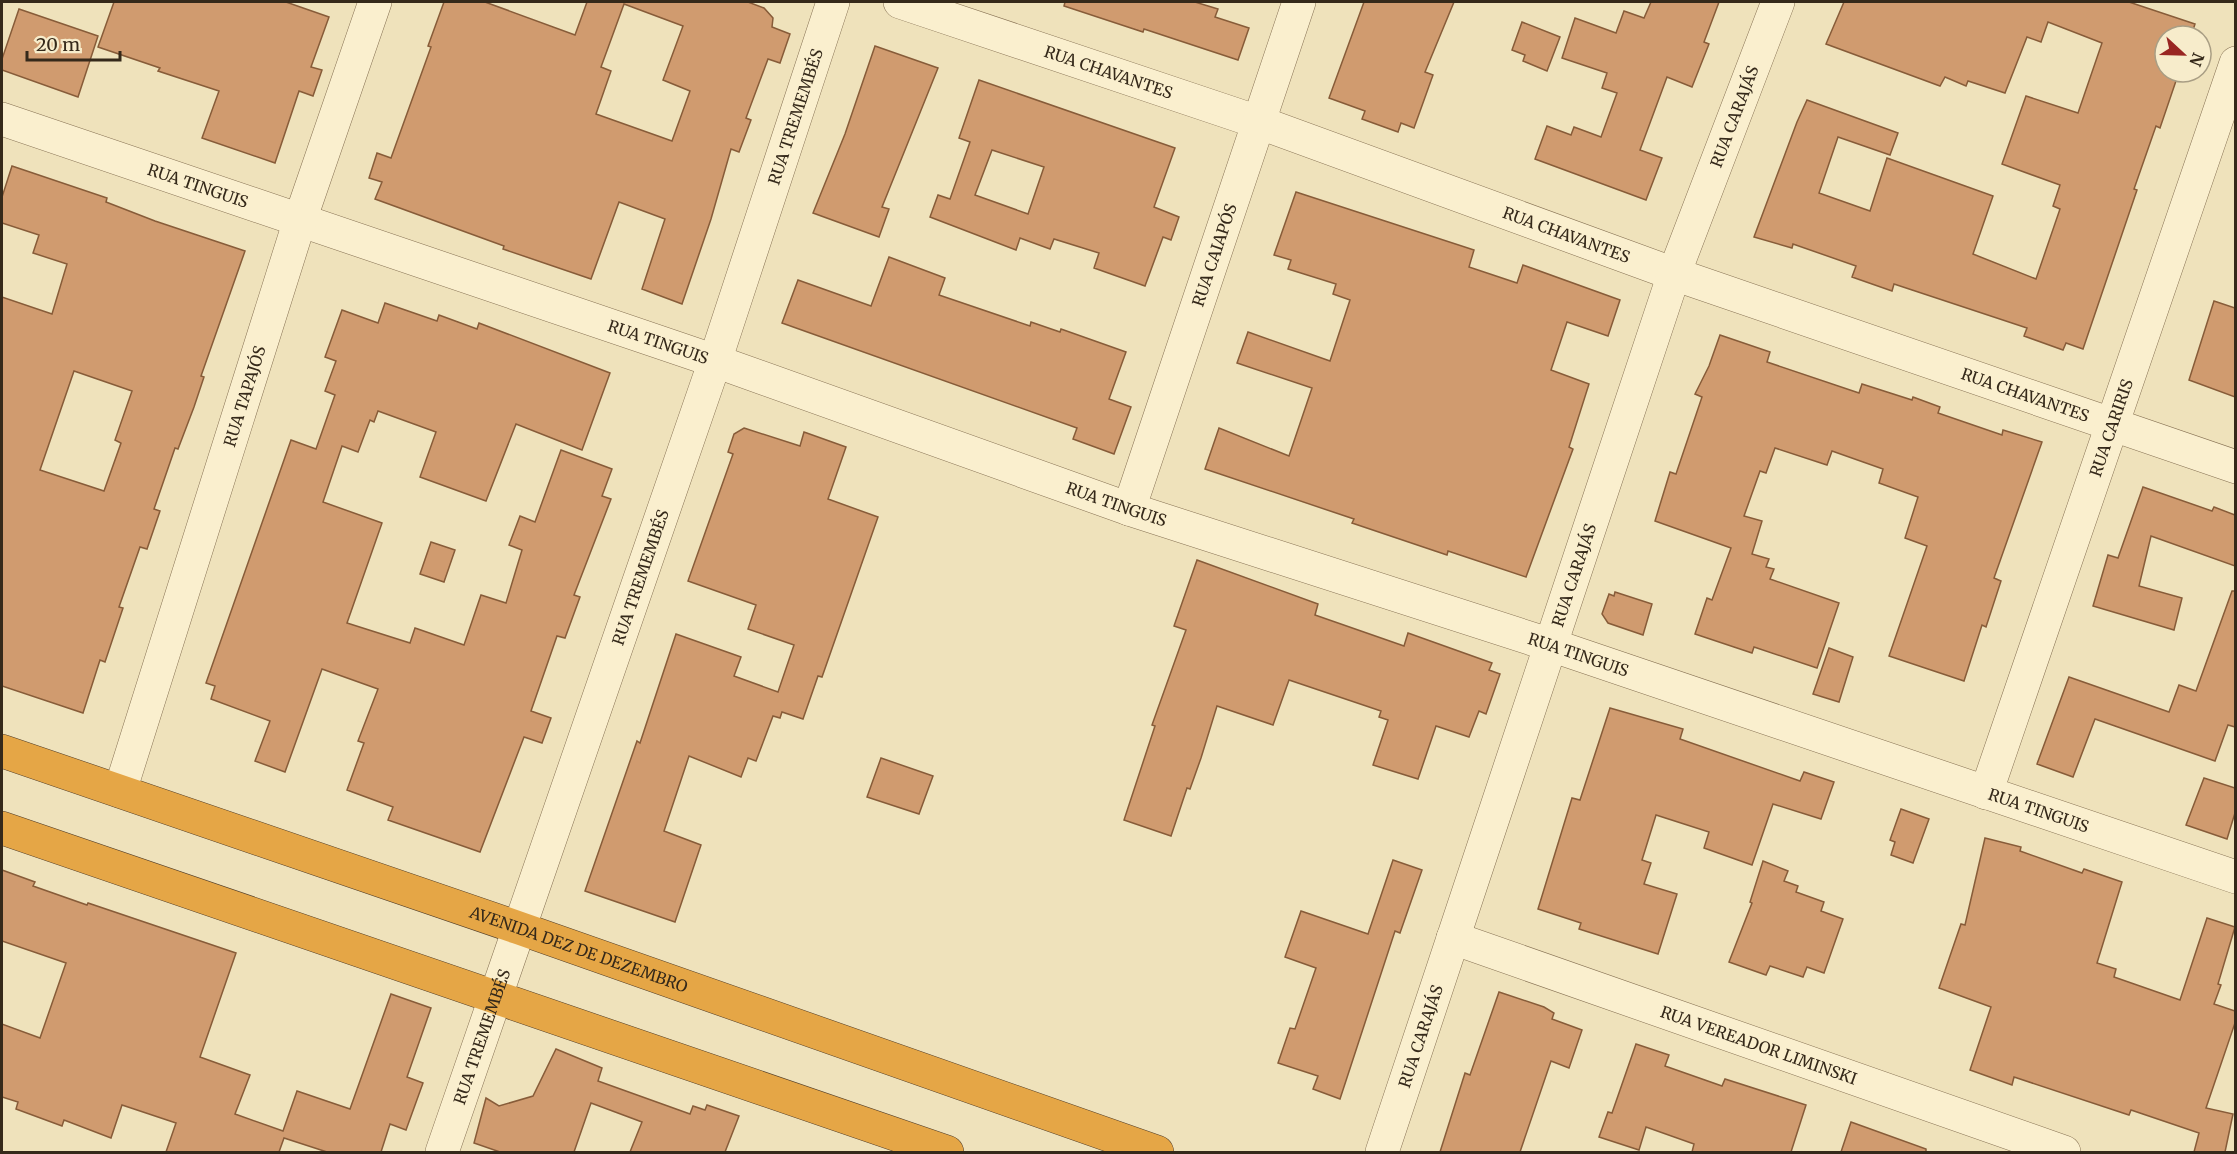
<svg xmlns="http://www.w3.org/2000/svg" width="2237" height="1154" font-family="Merriweather,serif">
	<rect width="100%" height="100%" fill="#efe2bb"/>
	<g fill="#d09b6f" stroke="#875c39" stroke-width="1.5" fill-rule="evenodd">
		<polygon points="114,2 286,2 329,17 311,67 322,70 313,96 299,91 275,163 202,138 219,91 158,71 160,68 98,47"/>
		<path d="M444,2H485L575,35L587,2H748L764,8L773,18L772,27L790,34L780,63L768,59L746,118L751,120L739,152L731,149L711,219L682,304L642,289L665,219L619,202L591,279L503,249L504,246L375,199L382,182L369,178L377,153L391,158L431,47L428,46ZM624,4L683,26L663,80L690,91L672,141L596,114L611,71L601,67Z"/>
		<polygon points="1065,2 1195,2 1218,9 1215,17 1249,28 1238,60 1144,29 1143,32 1064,6"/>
		<polygon points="1364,2 1454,2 1425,72 1433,75 1414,128 1401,123 1398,132 1362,119 1365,111 1329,98"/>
		<polygon points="1651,2 1719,2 1704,42 1709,44 1692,87 1667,77 1640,150 1662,158 1646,200 1535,159 1547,126 1571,135 1574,127 1601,137 1617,93 1602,88 1607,73 1562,58 1575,18 1616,33 1624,11 1644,18"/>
		<polygon points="1844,2 2129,2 2195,24 2191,36 2165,36 2165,72 2179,72 2160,128 2156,126 2134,189 2137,190 2083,349 2066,343 2063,350 2024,336 2027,328 1894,284 1892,291 1852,277 1856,266 1793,244 1792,248 1754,237 1797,122 1807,100 1898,133 1890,155 1838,137 1819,193 1870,211 1887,158 1993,196 1973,254 2036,279 2060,209 2053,206 2060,185 2002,164 2026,96 2078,113 2102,43 2048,22 2041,42 2027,37 2005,93 1968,81 1966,86 1945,77 1940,86 1826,44"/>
		<polygon points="19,9 98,36 78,97 2,70 2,59"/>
		<polygon points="1522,22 1560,37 1547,71 1523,61 1525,55 1512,50"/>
		<polygon points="875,46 938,68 882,207 889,209 879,237 813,213 845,134"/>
		<path d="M979,80L1175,148L1154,207L1179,217L1171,240L1163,237L1145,286L1094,268L1099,253L1054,239L1050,249L1020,238L1016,250L930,217L938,195L950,199L970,142L959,138ZM992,150L1044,167L1028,214L975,195Z"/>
		<path d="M12,166L107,198L106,202L155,221L245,251L201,376L204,377L194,407L178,449L175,448L154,509L160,511L147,549L140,547L119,607L123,608L105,662L100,660L83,713L2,686V297L52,314L67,264L33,253L39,235L2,223V197ZM74,371L132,391L115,440L121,443L104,491L40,470Z"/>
		<polygon points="1296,192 1474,250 1469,267 1517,283 1523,265 1620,300 1608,336 1567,322 1551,370 1589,384 1569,447 1573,449 1526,577 1448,551 1447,555 1352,523 1354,519 1205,469 1219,428 1289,456 1312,388 1237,363 1248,332 1330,361 1350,300 1333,294 1336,284 1288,269 1291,260 1274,255"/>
		<polygon points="889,257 945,278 939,295 1030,326 1031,322 1060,332 1061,329 1126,352 1109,399 1131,407 1114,454 1073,439 1077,428 782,323 798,280 871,306"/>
		<polygon points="2214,301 2235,308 2235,397 2189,380"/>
		<polygon points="385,303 437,321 439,315 477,329 479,323 610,373 582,450 516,424 486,501 420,477 436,432 378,411 374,422 370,420 358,452 342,446 323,502 382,523 347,623 410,643 415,628 464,645 481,595 506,603 522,550 509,545 520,516 535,522 561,450 612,469 602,496 611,499 574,595 580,597 565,638 557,636 531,711 551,718 542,743 524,737 480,852 388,820 393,807 347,790 364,743 358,741 378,689 322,669 285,772 255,761 270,721 211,699 215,686 206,683 291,440 316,449 335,395 325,391 336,361 325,357 342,310 378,323"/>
		<polygon points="1720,335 1770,352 1767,362 1859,393 1862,384 1912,400 1913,397 1940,407 1938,413 2002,435 2003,430 2042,442 1994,578 2001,581 1986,627 1982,625 1964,681 1889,656 1927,546 1905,538 1918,497 1879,483 1883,469 1832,451 1827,465 1775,448 1766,473 1760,471 1744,516 1762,521 1752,554 1769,559 1766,567 1774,569 1770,579 1839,603 1817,668 1754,647 1752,653 1695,634 1707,598 1712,600 1731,548 1655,521 1670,472 1676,474 1702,397 1695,394 1709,366"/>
		<polygon points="744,428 800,446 804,432 846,447 828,499 878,517 822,677 818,676 803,719 782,712 780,718 773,716 756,761 748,758 741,777 689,756 664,831 701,845 675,922 585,891 637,741 640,743 676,634 741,657 734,676 778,692 794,645 748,629 756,605 688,581 733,454 728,452 734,434"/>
		<polygon points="2143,487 2212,511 2214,507 2235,515 2235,566 2151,536 2139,586 2182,598 2174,630 2093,606 2108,555 2118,558"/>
		<polygon points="431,542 455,550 444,582 420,574"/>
		<polygon points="1197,560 1318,604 1315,615 1404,646 1408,633 1492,663 1489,670 1500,674 1486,714 1479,711 1469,737 1436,726 1418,779 1373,765 1388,720 1379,717 1381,711 1289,680 1273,725 1217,706 1201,758 1190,789 1187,788 1171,836 1124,820 1155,726 1152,725 1186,630 1174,626"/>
		<polygon points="2232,591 2235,591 2235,727 2228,725 2215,761 2095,719 2073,777 2037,764 2069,677 2169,712 2179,685 2196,691"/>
		<polygon points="1615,592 1652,604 1643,635 1608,623 1602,614 1609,594 1614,596"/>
		<polygon points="1829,648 1853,657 1839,702 1813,694"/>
		<polygon points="1610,708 1683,729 1680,739 1800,781 1804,772 1834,782 1821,819 1773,804 1752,865 1704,848 1709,832 1656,815 1642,860 1651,863 1644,884 1677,894 1658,954 1579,929 1581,923 1538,909 1572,798 1580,800"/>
		<polygon points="881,758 933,776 919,814 867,797"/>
		<polygon points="2204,778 2235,788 2235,813 2227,839 2186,825"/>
		<polygon points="1901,809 1929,819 1913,863 1891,855 1895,842 1890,840"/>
		<polygon points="1985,838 2021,847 2020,851 2082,873 2084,869 2122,882 2097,963 2116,969 2114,977 2180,1000 2207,918 2235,927 2218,984 2221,985 2214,1004 2235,1011 2235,1023 2206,1108 2233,1114 2225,1152 2194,1152 2199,1133 2131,1110 2129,1115 2014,1077 2012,1085 1970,1070 1991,1007 1939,988 1961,924 1965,925"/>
		<polygon points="1393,860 1422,870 1400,933 1395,931 1340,1099 1313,1089 1318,1076 1278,1063 1290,1028 1295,1029 1316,968 1285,957 1301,911 1368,934"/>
		<polygon points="1763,861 1788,871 1784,881 1798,886 1796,892 1824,902 1821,911 1843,919 1824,973 1807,967 1803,977 1770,966 1766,975 1729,962 1752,903 1750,902"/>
		<polygon points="2,870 35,882 33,886 87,905 88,903 236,953 200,1057 250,1075 235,1114 283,1131 297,1091 350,1109 391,994 431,1008 407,1077 423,1083 406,1130 390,1124 381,1152 327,1152 284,1138 279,1152 166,1152 176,1123 122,1105 111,1138 64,1120 62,1126 16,1109 18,1102 2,1097 2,1024 40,1038 66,963 2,941"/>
		<polygon points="1499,992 1544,1007 1554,1013 1552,1019 1582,1030 1569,1068 1551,1061 1520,1152 1440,1152 1465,1073 1470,1075"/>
		<polygon points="1636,1044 1669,1055 1665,1066 1722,1086 1725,1079 1806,1105 1791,1152 1692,1152 1694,1144 1646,1127 1639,1150 1599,1137 1608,1112 1612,1113"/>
		<polygon points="556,1049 602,1068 598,1081 690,1114 693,1106 705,1110 707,1105 739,1116 725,1152 630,1152 642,1122 591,1103 574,1152 500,1152 474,1143 486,1098 499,1106 533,1096"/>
		<polygon points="1851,1122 1926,1149 1926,1152 1841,1152"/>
	</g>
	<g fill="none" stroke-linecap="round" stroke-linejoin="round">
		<defs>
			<g id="minor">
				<path id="s1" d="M900,2L1258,122L1674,274L2236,467"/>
				<path id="s2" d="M2,119L715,361L1129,509L1551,645L2236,877"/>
				<path id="s3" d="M1129,509L1299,2"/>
				<path id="s4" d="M120,791L300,220L375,2"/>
				<path id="s5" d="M1986,793L2236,63"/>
				<path id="s6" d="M1453,938L2064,1152"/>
				<path id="s7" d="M442,1152L715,361L833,2"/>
				<path id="s8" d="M1382,1152L1674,274L1778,2"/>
			</g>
			<g id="highway">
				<path id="s9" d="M2,751L519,928L1157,1152"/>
				<polyline points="2,828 947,1152"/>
			</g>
		</defs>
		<use href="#minor" stroke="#877254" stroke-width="34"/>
		<use href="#highway" stroke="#543f29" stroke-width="34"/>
		<use href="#minor" stroke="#faefce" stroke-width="33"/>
		<use href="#highway" stroke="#e5a646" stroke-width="33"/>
	</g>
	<g text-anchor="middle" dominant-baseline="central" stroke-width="4.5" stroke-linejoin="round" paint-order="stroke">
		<g font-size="16" fill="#35291a" stroke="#f7eccb">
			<text stroke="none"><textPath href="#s1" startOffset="220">RUA CHAVANTES</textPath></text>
			<text stroke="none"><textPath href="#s8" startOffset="1094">RUA CARAJÁS</textPath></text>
			<text stroke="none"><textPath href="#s7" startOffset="1094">RUA TREMEMBÉS</textPath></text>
			<text stroke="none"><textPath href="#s2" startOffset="207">RUA TINGUIS</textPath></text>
			<text stroke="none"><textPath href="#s1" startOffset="706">RUA CHAVANTES</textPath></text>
			<text stroke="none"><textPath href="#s3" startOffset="268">RUA CAIAPÓS</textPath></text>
			<text stroke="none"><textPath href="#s2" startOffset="693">RUA TINGUIS</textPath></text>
			<text stroke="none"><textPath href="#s1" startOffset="1192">RUA CHAVANTES</textPath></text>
			<text stroke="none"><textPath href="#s4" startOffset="414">RUA TAPAJÓS</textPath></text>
			<text stroke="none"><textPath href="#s5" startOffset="386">RUA CARIRIS</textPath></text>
			<text stroke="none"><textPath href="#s2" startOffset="1179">RUA TINGUIS</textPath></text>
			<text stroke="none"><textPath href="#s8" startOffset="608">RUA CARAJÁS</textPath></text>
			<text stroke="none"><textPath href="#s7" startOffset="608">RUA TREMEMBÉS</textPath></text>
			<text stroke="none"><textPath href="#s2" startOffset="1665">RUA TINGUIS</textPath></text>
			<text stroke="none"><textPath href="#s2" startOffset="2151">RUA TINGUIS</textPath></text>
			<text stroke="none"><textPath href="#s9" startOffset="610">AVENIDA DEZ DE DEZEMBRO</textPath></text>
			<text stroke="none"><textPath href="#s8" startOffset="122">RUA CARAJÁS</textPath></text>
			<text stroke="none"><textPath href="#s7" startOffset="122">RUA TREMEMBÉS</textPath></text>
			<text stroke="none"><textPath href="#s6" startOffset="324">RUA VEREADOR LIMINSKI</textPath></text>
		</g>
	</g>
	<rect width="2237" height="1154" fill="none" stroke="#35291a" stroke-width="6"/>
	<g transform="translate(2183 54) rotate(112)"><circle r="28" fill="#f7eccb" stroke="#a99e84" stroke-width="1.5"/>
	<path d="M0-4.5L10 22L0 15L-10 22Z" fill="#992622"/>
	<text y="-9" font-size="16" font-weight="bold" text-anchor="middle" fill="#35291a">N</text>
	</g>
	<path d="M27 51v9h93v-9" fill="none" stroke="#35291a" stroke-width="3"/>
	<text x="36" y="51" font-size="18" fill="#35291a" stroke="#f7eccb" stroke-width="4.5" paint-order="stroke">20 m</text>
</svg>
